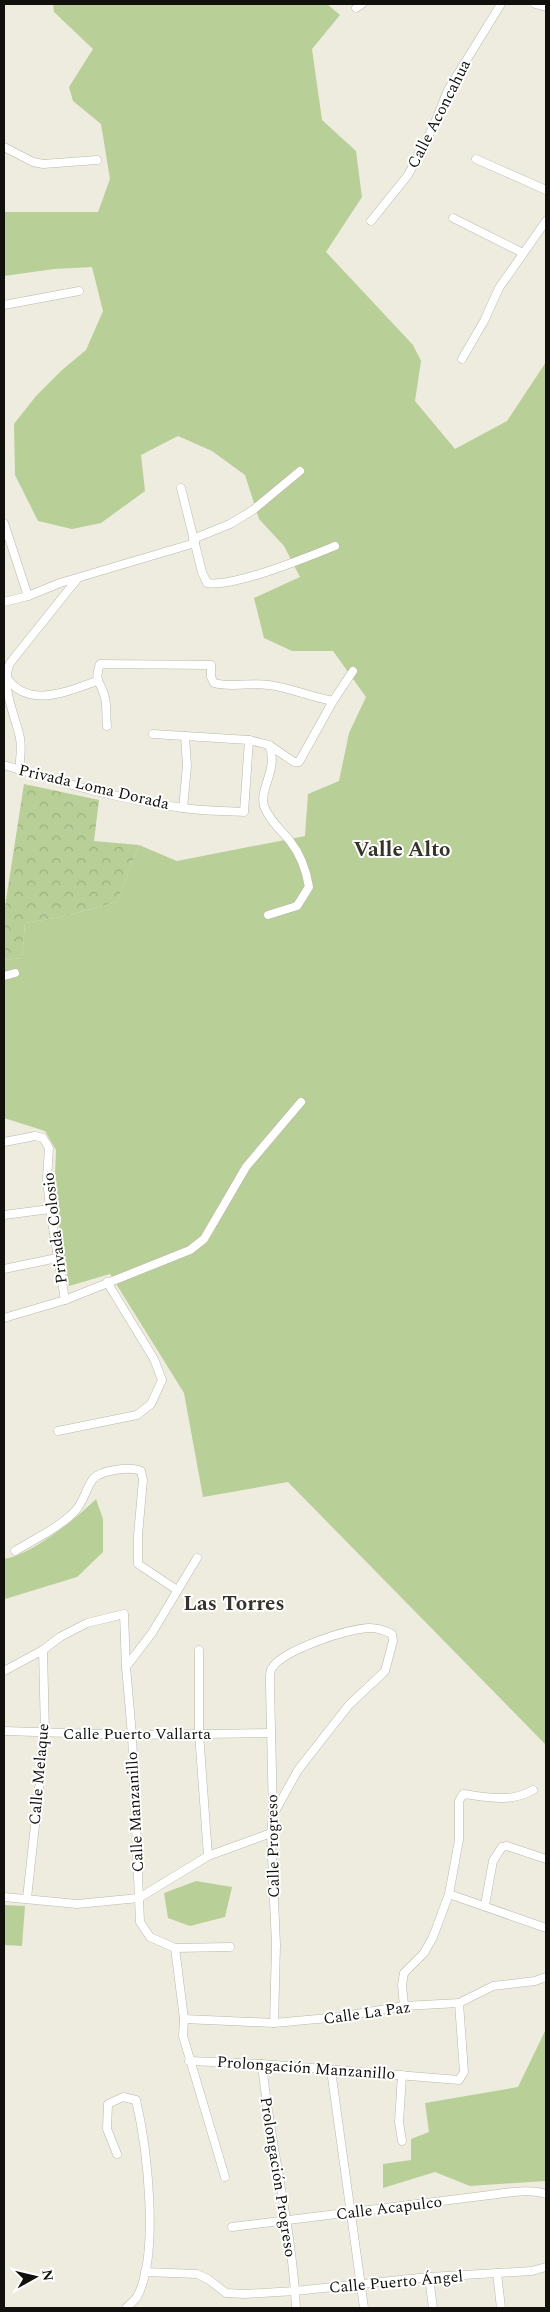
<svg xmlns="http://www.w3.org/2000/svg" width="550" height="2312" font-family="Spectral,serif">
	<defs>
		<pattern id="forest-crowns" width="20" height="18" patternUnits="userSpaceOnUse" patternTransform="scale(1.25)"><rect width="20" height="18" fill="#b8cf98"/><path d="M2 6a3 3 0 1 1 6 0M12 15a3 3 0 1 1 6 0" fill="none" stroke="#9db182"/></pattern>
	</defs>
	<rect width="100%" height="100%" fill="#eeecdf"/>
	<g fill="#b8cf98">
		<polygon points="53,4 327,4 340,15 312,49 322,120 356,151 362,197 326,252 413,345 421,361 415,401 455,449 507,421 546,362 546,1745 288,1482 203,1497 184,1393 110,1274 69,1286 54,1198 56,1150 45,1131 4,1118 4,960 22,958 25,923 61,917 117,902 139,845 177,861 305,836 308,794 339,781 349,733 366,697 333,651 292,651 264,638 254,598 300,577 284,546 259,519 245,475 212,451 178,436 141,455 145,491 101,523 72,529 38,521 15,475 14,424 36,396 62,370 86,350 103,311 92,267 54,269 4,276 4,212 98,212 110,179 101,124 73,101 69,87 93,49 54,12"/>
		<path d="M96,1499L103,1519V1552L77,1577L5,1599L4,1559C31,1555 76,1519 96,1499Z"/>
		<polygon points="196,1881 232,1887 225,1917 190,1926 168,1918 164,1893"/>
		<polygon points="4,1905 25,1906 22,1946 4,1945"/>
		<polygon points="546,2029 546,2181 470,2186 435,2172 383,2188 383,2164 411,2160 411,2139 429,2132 425,2103 518,2087"/>
	</g>
	<polygon fill="url(#forest-crowns)" points="24,784 99,800 94,841 139,845 117,902 61,917 25,923 22,958 4,960 4,913"/>
	<g fill="none" stroke-linecap="round" stroke-linejoin="round">
		<defs>
			<g id="minor">
				<polyline points="535,4 546,7"/>
				<polyline points="356,8 362,4"/>
				<polyline points="4,147 33,162 43,164 97,160"/>
				<polyline points="476,159 546,190"/>
				<polyline points="453,218 523,253"/>
				<polyline points="371,221 408,175 434,125 448,90 501,4"/>
				<polyline points="4,305 79,291"/>
				<polyline points="462,359 484,321 499,288 546,221"/>
				<path d="M181,488L202,572L207,583C233,588 308,557 335,546"/>
				<polyline points="4,523 28,596"/>
				<polyline points="193,539 230,524 253,510 300,471"/>
				<polyline points="4,602 28,596 60,583 195,543"/>
				<path d="M5,675C26,710 66,692 97,681"/>
				<path d="M107,726C106,717 107,707 105,698C102,682 93,683 100,664L211,665V677L214,683C232,688 251,682 269,685C291,688 311,697 333,701"/>
				<polyline points="153,734 249,740 269,745 294,762 299,762 333,701 353,671"/>
				<path d="M4,765C62,783 122,800 183,808C203,811 224,811 244,812L249,740"/>
				<path d="M19,770C20,760 22,749 20,738C15,714 0,687 10,663L78,578"/>
				<polyline points="183,808 187,766 185,736"/>
				<path d="M268,915L297,906L309,887C306,869 301,855 290,841C281,830 269,820 264,806C259,788 279,769 269,745"/>
				<polyline points="4,976 15,973"/>
				<polyline points="4,1142 35,1136 43,1138 49,1148 47,1178 50,1209 65,1300"/>
				<polyline points="4,1215 50,1209"/>
				<polyline points="4,1269 57,1258"/>
				<polyline points="4,1318 65,1300 190,1250 204,1239 246,1167 301,1102"/>
				<polyline points="58,1431 137,1415 151,1404 162,1380 154,1359 107,1282"/>
				<path d="M15,1551C33,1540 62,1526 76,1510C84,1501 86,1488 93,1479C101,1470 131,1466 141,1471L143,1480L138,1535V1564L177,1590"/>
				<polyline points="199,1650 199,1733 208,1856"/>
				<polyline points="126,1667 152,1633 197,1558"/>
				<polyline points="4,1671 43,1650 60,1637 87,1623 124,1614 126,1667 132,1735 140,1922 150,1937 175,1948 184,2019 183,2036 225,2177"/>
				<polyline points="4,1731 132,1735 270,1733"/>
				<path d="M273,1815L298,1770L334,1724L349,1705L385,1671L393,1641L392,1634C386,1631 378,1628 370,1628C349,1628 283,1650 272,1668C269,1672 270,1681 270,1686L273,1815L271,1833L276,1945L274,2023"/>
				<polyline points="449,1894 546,1928"/>
				<polyline points="4,1897 77,1904 139,1898 208,1856 271,1833"/>
				<polyline points="27,1898 45,1734 43,1650"/>
				<polyline points="485,1905 493,1861 502,1847 507,1846 546,1859"/>
				<polyline points="175,1948 230,1947"/>
				<path d="M404,2006L402,1985L404,1973L424,1953L433,1937L449,1894L459,1840V1801L463,1794C487,1797 511,1803 533,1790"/>
				<polyline points="184,2019 274,2023 339,2017 404,2006 459,2003 493,1986 535,1981 546,1977"/>
				<polyline points="189,2061 262,2064 459,2080 464,2072 459,2003"/>
				<path d="M262,2064C270,2145 292,2226 296,2308"/>
				<polyline points="331,2070 364,2308"/>
				<polyline points="402,2141 399,2122 402,2075"/>
				<path d="M117,2154L107,2129L108,2104L123,2097L136,2100C147,2147 160,2254 137,2297C134,2301 129,2305 126,2308"/>
				<path d="M232,2227L490,2195C508,2193 529,2188 546,2194"/>
				<polyline points="145,2272 197,2274 208,2279 226,2293 245,2294 295,2291 429,2277 532,2271 546,2267"/>
				<polyline points="497,2273 501,2308"/>
				<polyline points="429,2277 433,2308"/>
			</g>
		</defs>
		<use href="#minor" stroke="#bab8ac" stroke-width="9"/>
		<use href="#minor" stroke="#fff" stroke-width="8"/>
	</g>
	<g text-anchor="middle" dominant-baseline="central" stroke-width="4" stroke-linejoin="round" paint-order="stroke">
		<g font-size="16" fill="#11100c" stroke="#fff">
			<text transform="translate(439 114) rotate(-63)">Calle Aconcahua</text>
			<text transform="translate(94 787) rotate(13)">Privada Loma Dorada</text>
			<text transform="translate(55 1228) rotate(-97)">Privada Colosio</text>
			<text x="137" y="1734">Calle Puerto Vallarta</text>
			<text transform="translate(39 1774) rotate(-85)">Calle Melaque</text>
			<text transform="translate(135 1812) rotate(-93)">Calle Manzanillo</text>
			<text transform="translate(273 1846) rotate(-91)">Calle Progreso</text>
			<text transform="translate(367 2013) rotate(-8)">Calle La Paz</text>
			<text transform="translate(306 2068) rotate(4)">Prolongación Manzanillo</text>
			<text transform="translate(278 2177) rotate(81)">Prolongación Progreso</text>
			<text transform="translate(389 2208) rotate(-7)">Calle Acapulco</text>
			<text transform="translate(396 2282) rotate(-5)">Calle Puerto Ángel</text>
		</g>
		<g font-size="21" font-weight="bold" fill="#36342a" stroke="#fff">
			<text x="402" y="850">Valle Alto</text>
			<text x="234" y="1604">Las Torres</text>
		</g>
	</g>
	<rect width="550" height="2312" fill="none" stroke="#11100c" stroke-width="10"/>
	<g transform="translate(35 2277) rotate(82)" stroke="#ffffff" stroke-width="4" paint-order="stroke">
	<path d="M0-4L9 19L0 12L-9 19Z" fill="#11100c"/>
	<text y="-8" font-size="14" font-weight="bold" text-anchor="middle" fill="#11100c">N</text>
	</g>
</svg>
